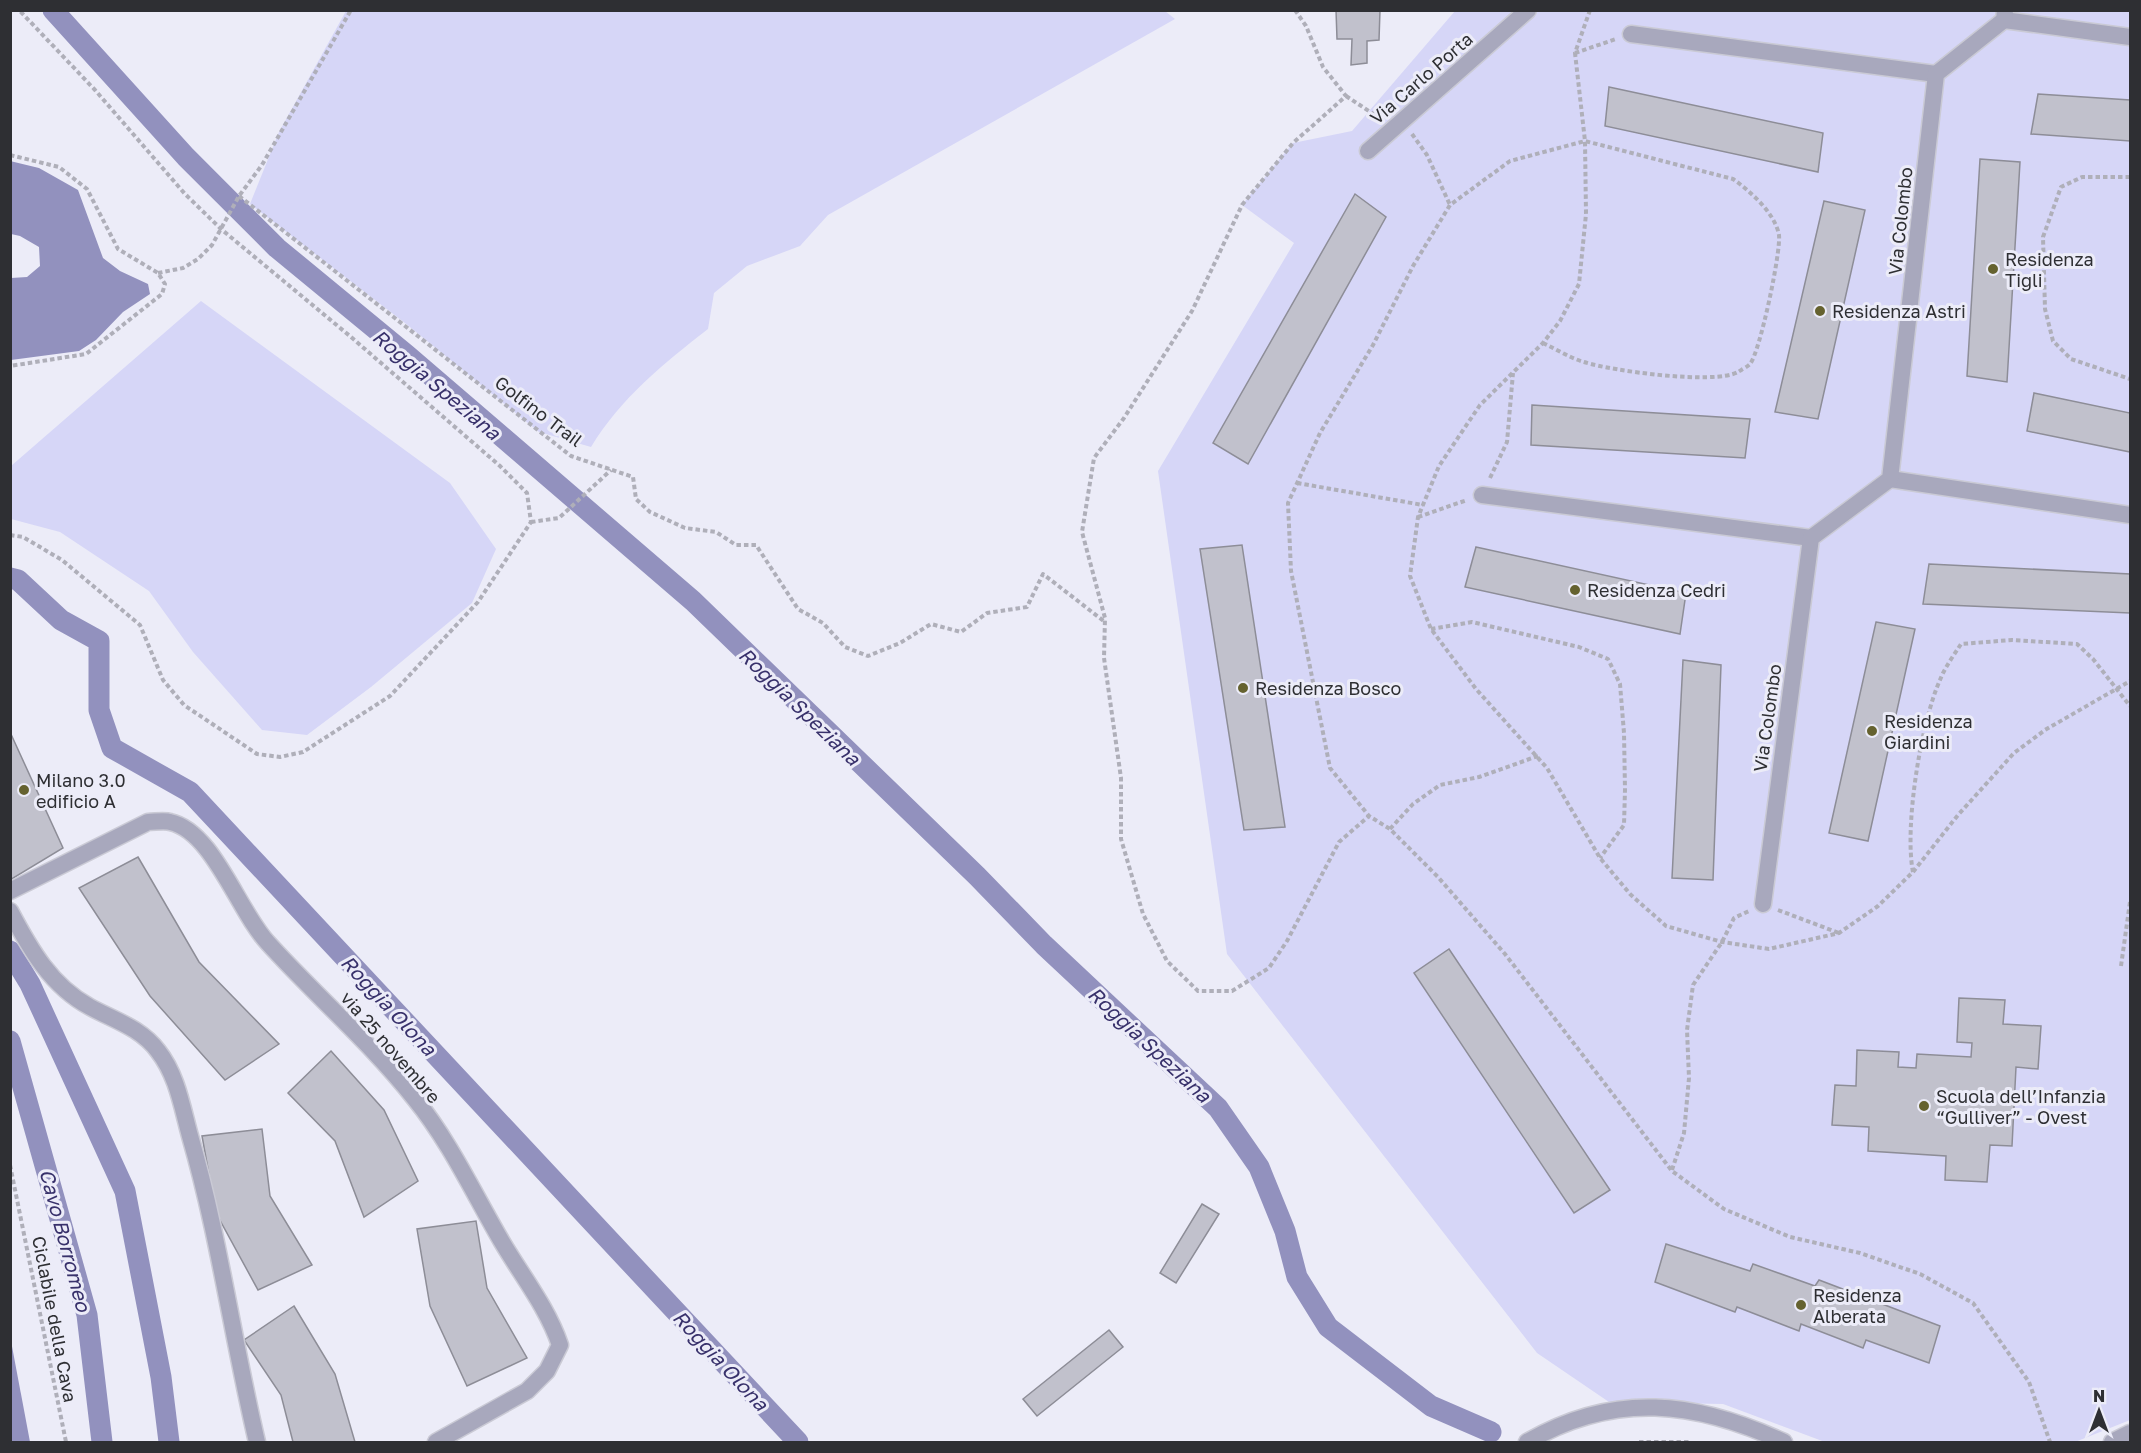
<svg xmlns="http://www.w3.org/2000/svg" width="2141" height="1453" font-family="'Golos Text',sans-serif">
	<rect width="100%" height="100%" fill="#ececf8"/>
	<g fill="#d6d6f7">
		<path d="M1165,11L1175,19L828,215L800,246L747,266L714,293L708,329C663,364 621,398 591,447L539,432L405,323L250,204L279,132L346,11Z"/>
		<polygon points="1455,11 2130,11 2130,1420 2075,1442 1825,1442 1723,1404 1609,1402 1537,1353 1227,954 1158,471 1294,243 1242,205 1293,143 1352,131"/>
		<polygon points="201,301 450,483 496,549 472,603 371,687 307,735 262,730 193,652 149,591 60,532 11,519 11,466"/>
	</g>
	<g fill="#9291be">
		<polygon points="10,161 39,168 78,190 103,258 120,271 148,284 150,294 123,312 96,340 79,351 11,360 11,278 27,277 40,266 39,247 20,236 11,234"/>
		<polygon points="11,1341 30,1442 11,1442"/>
	</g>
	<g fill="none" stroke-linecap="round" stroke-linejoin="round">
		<g stroke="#9291be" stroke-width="21">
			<polyline points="53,10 186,157 277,248 407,355 693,601 977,876 1044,945 1218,1108 1259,1167 1285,1231 1297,1277 1328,1327 1431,1406 1491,1432"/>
			<polyline points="10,578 18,580 61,620 99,641 99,710 112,748 190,792 798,1442"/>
			<polyline points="10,951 30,984 125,1191 161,1377 169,1442"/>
			<polyline points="10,1041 87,1315 102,1442"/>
		</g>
	</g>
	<g fill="#c1c1cc" stroke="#8d8d97" stroke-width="1.5">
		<polygon points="1336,10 1380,10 1379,40 1367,41 1367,63 1351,65 1352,39 1337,39"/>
		<polygon points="1609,87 1823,133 1818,172 1605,126"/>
		<polygon points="2038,94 2130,100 2130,141 2031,134"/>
		<polygon points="1980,159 2020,162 2007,382 1967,376"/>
		<polygon points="1355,194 1386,217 1248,464 1213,443"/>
		<polygon points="1824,201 1865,210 1818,419 1775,412"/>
		<polygon points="2034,393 2130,413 2130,452 2027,431"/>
		<polygon points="1532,405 1750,419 1745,458 1531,445"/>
		<polygon points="1242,545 1285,827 1244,830 1200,549"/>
		<polygon points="1476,547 1686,593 1680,634 1465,587"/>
		<polygon points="1929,564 2130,574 2130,613 1923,604"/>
		<polygon points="1876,622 1915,629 1868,841 1829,833"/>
		<polygon points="1683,660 1721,665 1713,880 1672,878"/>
		<polygon points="10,732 63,848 10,880"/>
		<polygon points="138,857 199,962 279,1044 225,1080 150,996 79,888"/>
		<polygon points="1449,949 1610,1190 1574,1213 1414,973"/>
		<polygon points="1959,998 2005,1000 2003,1024 2041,1026 2038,1069 2016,1067 2012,1146 1990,1145 1987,1182 1945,1180 1946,1156 1868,1151 1869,1127 1832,1125 1835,1085 1856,1086 1857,1050 1899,1052 1898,1067 1916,1068 1917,1054 1971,1057 1972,1043 1957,1042"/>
		<polygon points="331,1051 384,1110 418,1181 364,1217 335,1141 288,1093"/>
		<polygon points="262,1129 270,1196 312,1265 258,1290 216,1213 202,1136"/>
		<polygon points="1202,1204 1219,1214 1176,1283 1160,1273"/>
		<polygon points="476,1221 487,1288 527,1358 467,1386 430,1306 417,1229"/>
		<polygon points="1666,1244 1750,1271 1753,1264 1815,1286 1819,1280 1940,1326 1929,1363 1866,1340 1863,1348 1801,1324 1799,1331 1737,1307 1735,1312 1655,1282"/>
		<polygon points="294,1306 335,1374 355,1442 293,1442 281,1395 244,1340"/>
		<polygon points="1109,1330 1123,1347 1037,1416 1023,1399"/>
	</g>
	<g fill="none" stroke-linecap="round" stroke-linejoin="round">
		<defs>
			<g id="minor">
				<polyline points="2004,20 2130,37"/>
				<polyline points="1631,34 1936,74"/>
				<polyline points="1368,151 1528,10"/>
				<polyline points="1890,479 2130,515"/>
				<polyline points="1482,495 1811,538"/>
				<path d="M10,891L148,822C155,822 164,820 170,822C213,831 238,911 268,943C316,996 370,1042 415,1099C450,1142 474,1194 502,1242C522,1276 547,1307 560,1345L547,1371L527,1391L436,1442"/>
				<polyline points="1763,904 1811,538 1890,479 1936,74 2004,20 2005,10"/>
				<path d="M10,911C30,949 51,986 90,1007C114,1020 141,1028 158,1051C177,1075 182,1107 190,1136C219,1236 233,1341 257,1442"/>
				<path d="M1527,1442C1615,1391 1695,1401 1784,1442"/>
				<polyline points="2112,1442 2130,1433"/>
			</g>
		</defs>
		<use href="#minor" stroke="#cacad5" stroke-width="19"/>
		<g stroke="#afafb9" stroke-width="4" stroke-dasharray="4.5 3" stroke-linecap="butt">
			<polyline points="1295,10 1306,26 1323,67 1346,96 1293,143 1242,205 1192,311 1124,418 1094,458 1082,532 1105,618 1104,658 1121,778 1121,839 1143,914 1167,961 1198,991 1232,991 1269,968 1287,941 1339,842 1369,816"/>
			<polyline points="1590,10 1575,53 1585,141 1586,214 1579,284 1560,321 1543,343 1480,405 1439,466 1418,517 1410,576 1431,629 1476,689 1547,768 1600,858 1630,894 1666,926 1722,942 1769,949 1839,933 1878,906 1913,872 1958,815 2014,753 2045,730 2130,681"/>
			<polyline points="1575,53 1616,39"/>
			<polyline points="1346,96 1378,117"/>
			<polyline points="1412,134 1427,155 1450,205"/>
			<polyline points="10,155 59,167 87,189 118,249 158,273 165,284 162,294 86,354 10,366"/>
			<polyline points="2130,177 2082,177 2061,187 2043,237 2045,309 2053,341 2071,359 2130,379"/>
			<polyline points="239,196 571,456 633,477 636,499 650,512 685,528 716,532 736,545 756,545 798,609 823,623 845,647 868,656 900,643 931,624 961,632 987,613 1027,607 1043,574 1105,622"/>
			<polyline points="158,273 183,268 198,259 212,245 239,196 262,165 351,10"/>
			<path d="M1543,343C1556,349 1570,358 1584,362C1612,371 1714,385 1738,372C1741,370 1747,367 1750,364C1760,352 1781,252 1779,235C1775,213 1750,191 1733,179L1585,141L1510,161L1450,205L1413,266L1373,345L1320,433L1288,503L1291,571L1330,768L1369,816L1390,829L1438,877L1505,954L1672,1171L1724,1209L1790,1237L1860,1253L1920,1274L1973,1303L2029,1382L2050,1442"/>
			<polyline points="1490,478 1507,442 1513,373"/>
			<polyline points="1297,483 1423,505"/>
			<polyline points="1418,517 1467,500"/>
			<polyline points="531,522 559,518 611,470"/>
			<polyline points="10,535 23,537 62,560 140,625 163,680 184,705 257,754 280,757 303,752 390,696 478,602 531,522 527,493 500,466 351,337 221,229 185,194 95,90 19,10"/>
			<polyline points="1431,629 1472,622 1579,647 1608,659 1620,684 1624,733 1625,790 1624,825 1600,858"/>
			<polyline points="1390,829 1413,804 1440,785 1479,777 1538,756"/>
			<path d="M1913,872C1904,827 1921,722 1940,680C1945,667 1954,655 1961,644L2012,640L2077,644L2093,659L2130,706"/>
			<polyline points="1778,910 1839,933"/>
			<polyline points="2121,966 2130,902"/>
			<polyline points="10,1165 66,1442"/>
			<polyline points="1672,1170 1684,1133 1689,1078 1687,1030 1693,985 1722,942 1734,918 1749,911"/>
			<polyline points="1639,1442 1689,1442"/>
		</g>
		<use href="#minor" stroke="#a8a8bd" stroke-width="16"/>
	</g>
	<g fill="#65622f" stroke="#ececf8" stroke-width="2">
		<circle cx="1993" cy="269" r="6"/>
		<circle cx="1820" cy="311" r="6"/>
		<circle cx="1575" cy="590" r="6"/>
		<circle cx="1243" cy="688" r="6"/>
		<circle cx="1872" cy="731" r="6"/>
		<circle cx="24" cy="790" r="6"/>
		<circle cx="1924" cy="1106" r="6"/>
		<circle cx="1801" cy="1305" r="6"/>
	</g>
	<g text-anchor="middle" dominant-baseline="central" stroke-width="6" stroke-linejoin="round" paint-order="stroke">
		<g font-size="18" fill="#2e2f33" stroke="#ececf8">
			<text transform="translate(1421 78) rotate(-41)">Via Carlo Porta</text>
			<text transform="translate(1900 221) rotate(-84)">Via Colombo</text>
			<text transform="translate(539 411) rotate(37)">Golfino Trail</text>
			<text transform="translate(1767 718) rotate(-82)">Via Colombo</text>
			<text transform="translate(391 1047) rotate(49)">via 25 novembre</text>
			<text transform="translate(55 1319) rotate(79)">Ciclabile della Cava</text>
		</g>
		<g font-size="18" fill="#2e2f33" stroke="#ececf8" text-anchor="start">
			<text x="2005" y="259">Residenza<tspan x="2005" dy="21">Tigli</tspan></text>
			<text x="1832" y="311">Residenza Astri</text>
			<text x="1587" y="590">Residenza Cedri</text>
			<text x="1255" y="688">Residenza Bosco</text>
			<text x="1884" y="721">Residenza<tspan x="1884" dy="21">Giardini</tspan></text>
			<text x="36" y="780">Milano 3.0<tspan x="36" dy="21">edificio A</tspan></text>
			<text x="1936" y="1096">Scuola dell’Infanzia<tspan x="1936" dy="21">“Gulliver” - Ovest</tspan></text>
			<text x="1813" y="1295">Residenza<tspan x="1813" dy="21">Alberata</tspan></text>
		</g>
		<g font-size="20" font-style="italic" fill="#38316b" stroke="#ececf8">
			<text transform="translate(437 384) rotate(40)">Roggia Speziana</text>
			<text transform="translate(800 706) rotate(44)">Roggia Speziana</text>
			<text transform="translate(389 1005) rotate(47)">Roggia Olona</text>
			<text transform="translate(1150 1044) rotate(43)">Roggia Speziana</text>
			<text transform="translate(66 1240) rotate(75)">Cavo Borromeo</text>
			<text transform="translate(721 1360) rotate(47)">Roggia Olona</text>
		</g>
	</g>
	<rect width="2141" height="1453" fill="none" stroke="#2e2f33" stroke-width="24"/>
	<g transform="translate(2099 1411)" stroke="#ececf8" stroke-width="4.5" paint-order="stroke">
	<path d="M0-4.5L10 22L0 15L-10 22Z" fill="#2e2f33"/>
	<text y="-9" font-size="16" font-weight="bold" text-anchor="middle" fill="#2e2f33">N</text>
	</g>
</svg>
